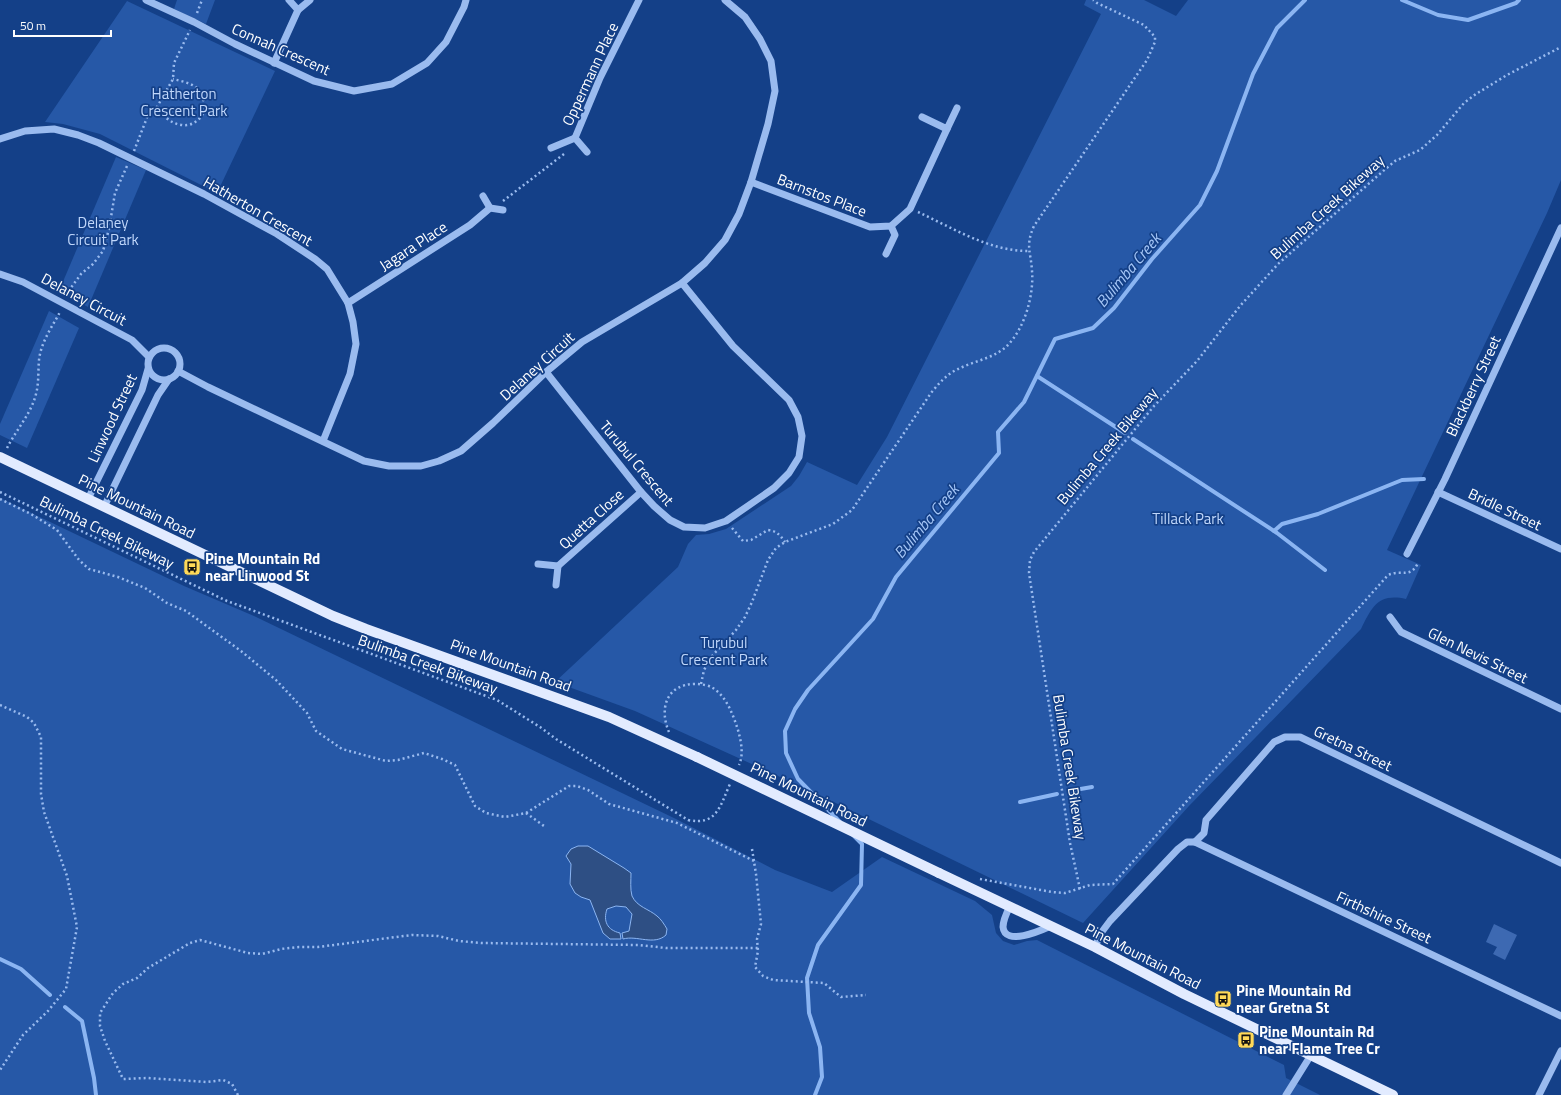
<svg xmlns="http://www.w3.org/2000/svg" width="1561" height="1095" font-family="'Titillium Web',sans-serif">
	<rect width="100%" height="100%" fill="#144088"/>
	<g fill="#2658a7">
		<polygon points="177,0 215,0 206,24 174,9"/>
		<path d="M1086,0H1144L1176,16L1188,0H1561V180L1547,213L1387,550L1421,565L1406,599C1378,593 1372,607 1361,629L1189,806L1083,923L809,790L635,711L555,682L678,567L688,544L696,535L709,534L726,529L791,486L799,476L807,462L857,485L887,437L1101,14L1084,5Z"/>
		<polygon points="127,1 275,71 217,193 100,134 63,124 45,122"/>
		<polygon points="116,157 146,170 88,307 59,291"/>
		<polygon points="49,311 79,328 27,448 0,435 0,424"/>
		<polygon points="0,498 184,586 254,616 676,819 775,870 832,892 882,857 975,901 992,915 996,933 1003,941 1014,945 1027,941 1037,940 1284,1065 1286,1078 1320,1095 0,1095"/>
	</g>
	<path fill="#2e4f84" stroke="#8bb5f2" d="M578,846H588L624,868L631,873C631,880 630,889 632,896C637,907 649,909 657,916C661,919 664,924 667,929L666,935C654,946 637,935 623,939L622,933L629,931L632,914L626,907L616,906L607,909C603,921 607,930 620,933L621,939H610L603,933L590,900L581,897L575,893L570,884L571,864L566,856L571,849Z"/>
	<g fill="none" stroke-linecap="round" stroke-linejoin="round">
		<g stroke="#8bb5f2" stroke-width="4">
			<polyline points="1402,0 1438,15 1468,20 1516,3 1519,0"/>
			<polyline points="1037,376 1125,433"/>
			<polyline points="1133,439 1277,533 1325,570"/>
			<polyline points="1274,531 1282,524 1318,514 1402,480 1424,479"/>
			<polyline points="1069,791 1092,787"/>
			<polyline points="1020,802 1057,794"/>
			<polyline points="840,822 798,779 786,753 785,731 795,709 808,690 873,619 896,577 999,453 998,432 1024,402 1055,339 1093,328 1114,308 1152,259 1200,205 1217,171 1253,74 1277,28 1305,0"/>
			<polyline points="0,959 21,969 50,995"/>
			<polyline points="65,1007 82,1021 94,1078 96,1095"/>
			<polyline points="815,1095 822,1077 820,1047 809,1013 807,978 818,945 861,885 862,844 853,835"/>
		</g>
	</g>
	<polygon fill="#3d69b2" points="1494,924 1517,935 1505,960 1493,954 1497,947 1486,942"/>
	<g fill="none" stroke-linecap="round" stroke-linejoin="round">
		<g stroke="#9abbef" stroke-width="2.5" stroke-dasharray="2 3" stroke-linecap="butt">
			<polyline points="197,13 202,0"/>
			<path d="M157,107C163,116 171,124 182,125C193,127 205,117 205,105C205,102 202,98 201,96C200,94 199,90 197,88C191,83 181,81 173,79"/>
			<polyline points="134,151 148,115 157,107 173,79 174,63 190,30"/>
			<polyline points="503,201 564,154"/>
			<path d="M918,212C953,228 989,251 1028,251"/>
			<polyline points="67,296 70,289 81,274 93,264 103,251 109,229 115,193 127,166"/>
			<path d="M7,448C16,430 31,414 36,394C39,383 38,371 39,360C41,342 52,327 60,312"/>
			<path d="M0,492L227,601L497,700L540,727L556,739L688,820C717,826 720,806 730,784"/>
			<polyline points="0,499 31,514 57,530 79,560 89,569 118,577 145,588 167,603 186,611 241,651 276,680 307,713 316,731 342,749 386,761 398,760 424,753 442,759 455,765 475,806 486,813 505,817 526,813 569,786 577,786 588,790 609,804 677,823 754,861"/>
			<path d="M732,528L743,541L751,540L768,530C777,531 780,535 785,542"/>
			<path d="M701,684L704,670L712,656L736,630L745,617L752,602L768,560L776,548L785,542L833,524L852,510L931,393C939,383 947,374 958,369C974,361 995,358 1008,345C1025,327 1034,295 1032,271C1031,252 1025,246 1034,226L1147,60L1155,42V37L1144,25L1097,3L1093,0"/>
			<polyline points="0,705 27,717 34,723 41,737 41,794 44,812 67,876 77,927 66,989 48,1011 23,1035 0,1070"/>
			<path d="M669,732C659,709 666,684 695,684C701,684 708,685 713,688C727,697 733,715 738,730C741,741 744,754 739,765"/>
			<polyline points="526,813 544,826"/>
			<polyline points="752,849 756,874 761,924 757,939 758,951 755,967 763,976 773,980 824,983 841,997 866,995"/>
			<path d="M980,879L1052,892L1065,893L1090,885L1113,884L1388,575C1402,569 1410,579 1418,563"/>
			<polyline points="1080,889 1070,843 1029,573 1030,560 1034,552 1154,406 1197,361 1240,306 1278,264 1382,172 1395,161 1420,150 1437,135 1464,103 1476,94 1507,75 1561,47"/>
			<polyline points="238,1095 232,1084 223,1080 207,1082 147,1078 123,1079 105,1041 100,1026 100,1013 113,993 123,984 137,978 148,968 190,943 200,940 248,953 262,954 281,949 299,947 318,947 412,935 438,936 459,941 481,943 639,945 666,948 758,948"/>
		</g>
		<g stroke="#9abbef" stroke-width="7">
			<polyline points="146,0 194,22 235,44 314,81 354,91 392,84 427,63 446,42 464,7 466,0"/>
			<polyline points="289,0 298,10 310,0"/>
			<polyline points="274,63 298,10"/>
			<polyline points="922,117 947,129 957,108"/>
			<polyline points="575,138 600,78 639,0"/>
			<polyline points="0,139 25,131 54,129 78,135 99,143 204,194 277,234 315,259 327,269 348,303 353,322 356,344 350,374 323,441"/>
			<polyline points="551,148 575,138 587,152"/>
			<polyline points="751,182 870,227 891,226 910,209 947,129"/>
			<polyline points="483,196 490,208 503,210"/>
			<polyline points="886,254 895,235 891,226"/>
			<polyline points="0,274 23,282 132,340 149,357"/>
			<polyline points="348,303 470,225 490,208"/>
			<circle cx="164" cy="364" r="16"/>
			<polyline points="178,371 208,387 364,461 389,466 421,466 439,461 461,451 493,423 546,372 582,342 682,283 705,263 725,240 739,214 751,182 768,124 775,91 771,61 760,39 745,17 725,0"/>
			<polyline points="546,372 641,492 654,506 670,520 684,527 705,528 726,521 774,488 789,473 799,457 802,436 798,417 789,400 733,346 682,283"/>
			<polyline points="1438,492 1561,549"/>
			<polyline points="88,499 142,390 148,369"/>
			<polyline points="104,507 158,395 169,379"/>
			<polyline points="1407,554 1445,479 1561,228"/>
			<polyline points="538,564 558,566 556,585"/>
			<polyline points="558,566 641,492"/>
			<polyline points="1390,617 1401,632 1561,709"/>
			<polyline points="1195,842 1561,1016"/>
			<path d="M1010,906C1007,912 1003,920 1003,927C1005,947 1042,930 1051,926"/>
			<polyline points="1095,947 1101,933 1110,921 1178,849 1187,842 1195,842 1204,833 1206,820 1274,742 1285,737 1300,737 1561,863"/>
			<polyline points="1286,1095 1311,1055"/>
			<polyline points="1539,1095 1561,1051"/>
		</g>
		<g stroke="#e2ebff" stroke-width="10">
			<polyline points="0,457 333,616 366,629 609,717 697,757"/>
			<polyline points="939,873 1095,947 1184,994 1393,1095"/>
		</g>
		<polyline stroke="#e2ebff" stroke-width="10" points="697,757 939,873"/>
	</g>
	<defs>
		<symbol id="bus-square" viewBox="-11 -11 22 22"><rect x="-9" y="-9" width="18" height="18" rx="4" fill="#ffd958" stroke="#144088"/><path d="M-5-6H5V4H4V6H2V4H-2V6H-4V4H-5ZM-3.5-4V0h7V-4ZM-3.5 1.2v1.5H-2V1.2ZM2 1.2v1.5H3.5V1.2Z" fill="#111"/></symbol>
	</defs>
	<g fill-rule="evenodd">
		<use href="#bus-square" x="182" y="557" width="20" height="20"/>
		<use href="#bus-square" x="1213" y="989" width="20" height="20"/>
		<use href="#bus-square" x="1236" y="1030" width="20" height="20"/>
	</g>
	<g text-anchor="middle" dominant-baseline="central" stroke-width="3.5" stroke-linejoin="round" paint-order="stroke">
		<g font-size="15" fill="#fff" stroke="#144088">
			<text transform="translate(281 49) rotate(24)">Connah Crescent</text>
			<text transform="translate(590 74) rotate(-65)">Oppermann Place</text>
			<text transform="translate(822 195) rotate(21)">Barnstos Place</text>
			<text transform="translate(1327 207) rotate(-42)">Bulimba Creek Bikeway</text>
			<text transform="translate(258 211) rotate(30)">Hatherton Crescent</text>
			<text transform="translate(413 246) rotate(-33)">Jagara Place</text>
			<text transform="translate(84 299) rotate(28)">Delaney Circuit</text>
			<text transform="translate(537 366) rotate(-42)">Delaney Circuit</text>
			<text transform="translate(1473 386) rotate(-65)">Blackberry Street</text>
			<text transform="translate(112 418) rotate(-65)">Linwood Street</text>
			<text transform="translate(1107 446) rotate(-50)">Bulimba Creek Bikeway</text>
			<text transform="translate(637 463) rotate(50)">Turubul Crescent</text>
			<text transform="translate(137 506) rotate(26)">Pine Mountain Road</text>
			<text transform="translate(1505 509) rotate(25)">Bridle Street</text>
			<text transform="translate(591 519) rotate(-42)">Quetta Close</text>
			<text transform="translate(107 532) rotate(26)">Bulimba Creek Bikeway</text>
			<text transform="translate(1478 655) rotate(26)">Glen Nevis Street</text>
			<text transform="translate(428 664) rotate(20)">Bulimba Creek Bikeway</text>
			<text transform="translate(511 665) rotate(20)">Pine Mountain Road</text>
			<text transform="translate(1353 748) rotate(26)">Gretna Street</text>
			<text transform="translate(1070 767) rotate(81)">Bulimba Creek Bikeway</text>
			<text transform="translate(809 794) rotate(26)">Pine Mountain Road</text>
			<text transform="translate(1384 917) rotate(25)">Firthshire Street</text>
			<text transform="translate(1143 956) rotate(27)">Pine Mountain Road</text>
		</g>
		<g font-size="15" fill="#c0d7fb" stroke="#144088">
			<text x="184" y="93">Hatherton<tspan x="184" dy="17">Crescent Park</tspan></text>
			<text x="103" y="222">Delaney<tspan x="103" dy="17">Circuit Park</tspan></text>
			<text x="1188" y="518">Tillack Park</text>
			<text x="724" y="642">Turubul<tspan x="724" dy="17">Crescent Park</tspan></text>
		</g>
		<g font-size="15" font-weight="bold" fill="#fff" stroke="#144088" text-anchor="start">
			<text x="205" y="558">Pine Mountain Rd<tspan x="205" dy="17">near Linwood St</tspan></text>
			<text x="1236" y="990">Pine Mountain Rd<tspan x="1236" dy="17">near Gretna St</tspan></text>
			<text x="1259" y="1031">Pine Mountain Rd<tspan x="1259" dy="17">near Flame Tree Cr</tspan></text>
		</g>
		<g font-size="16" font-style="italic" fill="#a5c6f7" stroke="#144088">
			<text transform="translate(1128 270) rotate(-50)">Bulimba Creek</text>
			<text transform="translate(926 521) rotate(-50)">Bulimba Creek</text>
		</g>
	</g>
	<path d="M14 30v6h97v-6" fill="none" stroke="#ffffff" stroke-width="2"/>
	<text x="20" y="30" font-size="12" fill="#ffffff" stroke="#144088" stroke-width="3" paint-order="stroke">50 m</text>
</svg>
